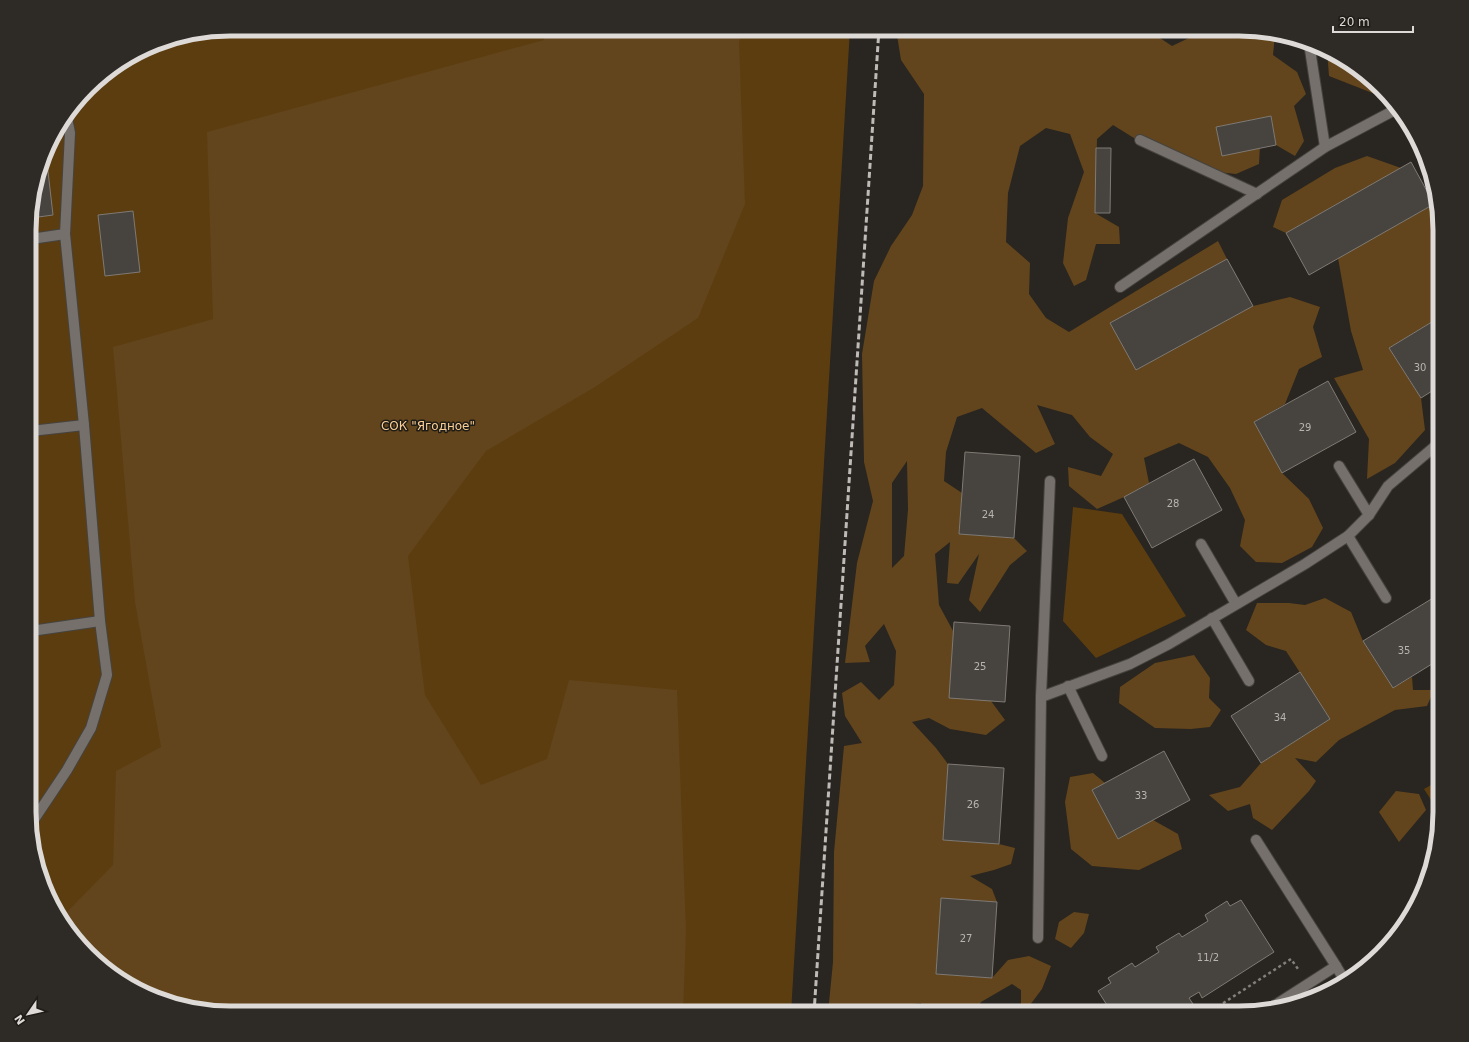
<svg xmlns="http://www.w3.org/2000/svg" width="1469" height="1042" font-family="'DejaVu Sans',sans-serif">
	<rect width="100%" height="100%" fill="#292520"/>
	<g fill="#5c3d0f">
		<polygon points="230,29 850,29 791,1013 217,1013 165,1002 107,971 56,912 31,838 31,204 50,141 97,79 153,44"/>
		<polygon points="1073,507 1122,514 1186,616 1096,658 1063,621"/>
		<polygon points="1440,780 1440,814 1424,789"/>
	</g>
	<g fill="#62451c" fill-rule="evenodd">
		<polygon points="542,29 744,29 739,42 745,204 698,318 595,387 486,451 408,556 425,695 481,785 547,759 569,680 677,690 686,931 683,1013 217,1013 165,1002 107,971 61,918 113,865 116,771 161,747 135,602 113,347 213,319 207,132 544,40"/>
		<path d="M896,29H1153L1151,32L1172,46L1193,36L1195,29H1252L1275,35L1273,55L1297,72L1306,94L1294,106L1304,141L1295,156L1276,145L1271,116L1216,127L1222,156L1260,146L1259,164L1236,174L1190,169L1150,148L1113,125L1097,139L1095,213L1119,227L1120,244H1096L1086,280L1074,286L1063,263L1068,218L1084,172L1070,134L1046,128L1020,146L1008,193L1006,242L1030,263L1029,294L1046,318L1069,332L1218,241L1227,259L1111,323L1136,370L1253,306L1290,297L1320,307L1313,327L1322,357L1299,369L1285,404L1254,422L1282,473L1309,499L1323,528L1312,547L1282,563L1256,562L1240,546L1245,520L1230,488L1208,457L1179,443L1144,458L1149,483L1124,497L1097,509L1069,486L1068,467L1101,476L1113,454L1090,437L1072,415L1037,405L1055,444L1036,453L982,408L957,417L946,452L944,481L962,493L959,534L1014,538L1027,551L1010,565L980,612L969,600L979,554L958,584L947,583L950,542L935,554L939,605L991,701L1005,720L986,735L950,729L929,718L912,722L936,748L948,764L943,840L999,844L1015,848L1011,864L994,870L970,876L992,889L997,902L941,899L936,974L992,978L1008,960L1029,956L1051,966L1042,989L1024,1013H1021V990L1012,984L981,1002L975,1013H922L921,1003L899,1006L898,1013H873L874,1009L869,1013H828L833,962L834,852L844,746L862,743L845,716L842,693L861,682L879,700L894,685L896,651L884,624L865,646L870,662L845,663L857,563L873,501L864,462L862,354L874,281L891,246L912,215L923,186L924,94L901,60ZM907,461L908,510L904,556L892,568V483Z"/>
		<polygon points="1327,51 1362,71 1386,94 1380,96 1329,76"/>
		<polygon points="1367,156 1401,168 1286,233 1273,227 1282,200 1335,168"/>
		<polygon points="1435,199 1440,217 1440,317 1389,348 1421,398 1425,430 1395,463 1367,479 1369,439 1334,378 1363,370 1351,331 1338,258 1434,204"/>
		<polygon points="1325,598 1351,612 1363,641 1393,688 1412,677 1413,690 1434,690 1427,706 1395,710 1339,740 1316,762 1295,758 1316,781 1309,791 1272,830 1253,818 1250,804 1228,811 1209,795 1240,787 1261,763 1330,719 1286,651 1266,645 1246,630 1257,603 1289,603 1305,605"/>
		<polygon points="1194,655 1210,678 1209,698 1221,710 1210,727 1191,729 1155,728 1119,703 1120,687 1155,663"/>
		<polygon points="1093,773 1105,783 1092,790 1118,839 1153,820 1178,834 1182,849 1139,870 1092,866 1071,849 1065,802 1070,777"/>
		<polygon points="1396,791 1419,794 1426,810 1399,842 1379,812"/>
		<polygon points="1074,912 1089,914 1084,933 1071,948 1055,939 1059,922"/>
	</g>
	<g fill="#47433e" stroke="#7f7a74">
		<polygon points="1271,116 1276,145 1222,156 1216,127"/>
		<polygon points="1096,148 1111,148 1110,213 1095,213"/>
		<polygon points="1411,162 1434,204 1309,275 1286,233"/>
		<polygon points="47,163 53,215 31,218 31,204 43,164"/>
		<polygon points="133,211 140,272 105,276 98,215"/>
		<polygon points="1227,259 1253,306 1136,370 1110,323"/>
		<polygon points="1440,317 1440,386 1421,398 1389,348"/>
		<polygon points="1328,381 1356,432 1282,473 1254,422"/>
		<polygon points="965,452 1020,456 1014,538 959,534"/>
		<polygon points="1194,459 1222,510 1152,548 1124,497"/>
		<polygon points="1433,598 1440,608 1440,659 1393,688 1363,641"/>
		<polygon points="954,622 1010,626 1005,702 949,698"/>
		<polygon points="1300,672 1330,719 1261,763 1231,716"/>
		<polygon points="1164,751 1190,800 1118,839 1092,790"/>
		<polygon points="948,764 1004,768 999,844 943,840"/>
		<polygon points="941,898 997,902 992,978 936,974"/>
		<polygon points="1241,900 1274,952 1202,998 1199,992 1189,998 1193,1004 1178,1013 1112,1013 1098,991 1111,983 1108,978 1132,963 1135,967 1159,952 1156,947 1179,933 1182,937 1208,921 1205,915 1227,901 1230,906"/>
	</g>
	<g fill="none" stroke-linecap="round" stroke-linejoin="round">
		<defs>
			<g id="service">
				<polyline points="1140,140 1257,194"/>
				<polyline points="1120,287 1325,147 1391,112"/>
				<polyline points="1339,466 1369,515"/>
				<polyline points="1348,536 1386,598"/>
				<polyline points="1201,544 1236,604"/>
				<polyline points="1212,618 1249,681"/>
				<polyline points="1068,686 1102,756"/>
				<polyline points="1041,697 1130,664 1169,644 1305,564 1348,536 1369,515 1388,486 1440,442"/>
				<polyline points="31,824 67,770 91,728 107,675 100,621 84,425 65,234 70,133 67,118"/>
				<polyline points="1256,840 1336,966"/>
				<polyline points="1038,938 1041,697 1050,481"/>
				<polyline points="1269,1009 1336,966 1345,981"/>
			</g>
			<g id="minor">
				<polyline points="1309,43 1325,147"/>
				<polyline points="31,239 65,234"/>
				<polyline points="31,431 84,425"/>
				<polyline points="31,631 100,621"/>
			</g>
		</defs>
		<use href="#service" stroke="#46433f" stroke-width="12"/>
		<use href="#minor" stroke="#46433f" stroke-width="12"/>
		<polyline stroke="#837f7b" stroke-width="2.5" stroke-dasharray="3 3" stroke-linecap="butt" points="1208,1013 1291,959 1298,969"/>
		<use href="#service" stroke="#75706b" stroke-width="10"/>
		<use href="#minor" stroke="#75706b" stroke-width="10"/>
		<polyline stroke="#bdbab7" stroke-width="3" stroke-dasharray="6 3" stroke-linecap="butt" points="814,1013 879,29"/>
	</g>
	<g text-anchor="middle" dominant-baseline="central" stroke-width="3" stroke-linejoin="round" paint-order="stroke">
		<g font-size="10" fill="#b8b4b1">
			<text x="1420" y="367">30</text>
			<text x="1305" y="427">29</text>
			<text x="1173" y="503">28</text>
			<text x="988" y="514">24</text>
			<text x="1404" y="650">35</text>
			<text x="980" y="666">25</text>
			<text x="1280" y="717">34</text>
			<text x="1141" y="795">33</text>
			<text x="973" y="804">26</text>
			<text x="966" y="938">27</text>
			<text x="1208" y="957">11/2</text>
		</g>
		<g font-size="12" fill="#f9ce96" stroke="#1f1b16">
			<text x="428" y="426">СОК "Ягодное"</text>
		</g>
	</g>
	<path d="M0 0H1469V1042H0ZM230 36H1239A194 194 0 0 1 1433 230V812A194 194 0 0 1 1239 1006H230A194 194 0 0 1 36 812V230A194 194 0 0 1 230 36Z" fill="#2e2a25" fill-rule="evenodd"/>
	<path fill="none" stroke="#dddad7" stroke-width="5" d="M230 36H1239A194 194 0 0 1 1433 230V812A194 194 0 0 1 1239 1006H230A194 194 0 0 1 36 812V230A194 194 0 0 1 230 36Z"/>
	<g transform="translate(28 1014) rotate(236)" stroke="#1f1b16" stroke-width="3" paint-order="stroke">
	<path d="M0-3L7 15L0 10L-7 15Z" fill="#dddad7"/>
	<text y="-6" font-size="11" font-weight="bold" text-anchor="middle" fill="#dddad7">N</text>
	</g>
	<path d="M1333 26v6h80v-6" fill="none" stroke="#dddad7" stroke-width="2"/>
	<text x="1339" y="26" font-size="12" fill="#dddad7" stroke="#1f1b16" stroke-width="3" paint-order="stroke">20 m</text>
</svg>
